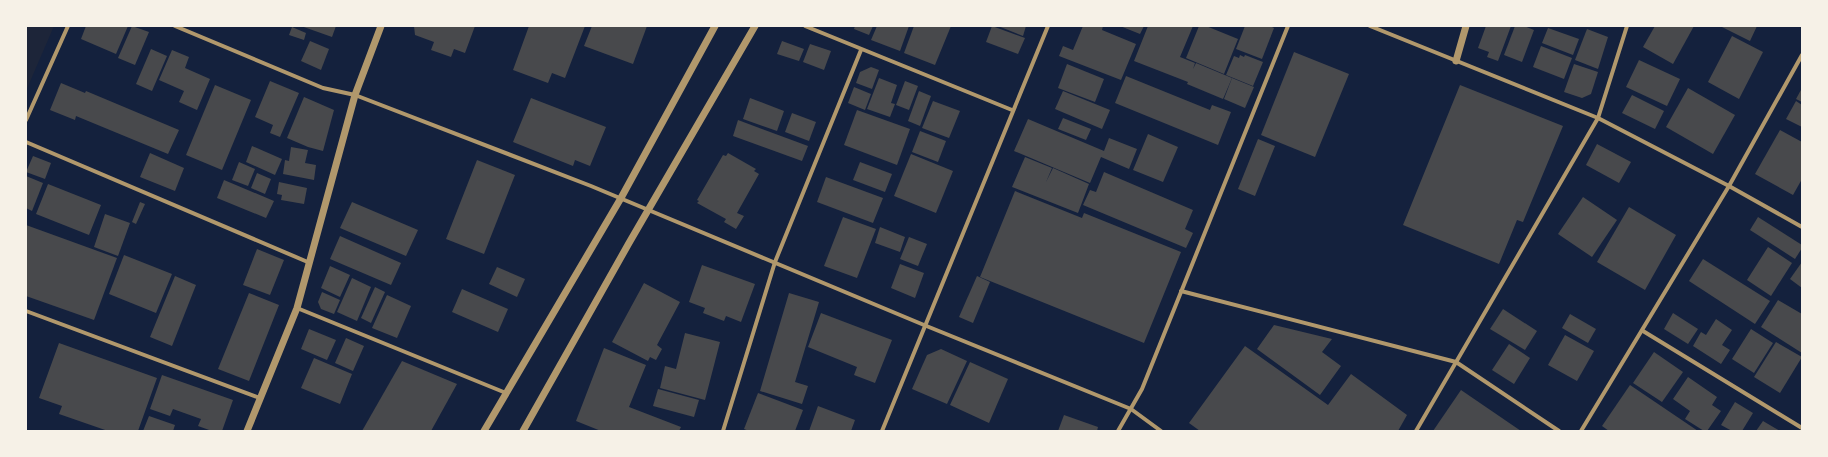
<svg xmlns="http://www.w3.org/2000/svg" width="1828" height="457" font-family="Inter,sans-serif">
	<rect width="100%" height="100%" fill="#14213d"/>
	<polygon fill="#1d2539" points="26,26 54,26 26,91"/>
	<g fill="#48494c">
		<polygon points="86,26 128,26 116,54 81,39"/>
		<polygon points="132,26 149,32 135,65 118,58"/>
		<polygon points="301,26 336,26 332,37"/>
		<polygon points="414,26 475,26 465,53 454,49 451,57 431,50 434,42 415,35"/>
		<polygon points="529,26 585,26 565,78 552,73 548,83 513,70"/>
		<polygon points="592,26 647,26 633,64 584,46"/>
		<polygon points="855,26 873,26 869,35 854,29"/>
		<polygon points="877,26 909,26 900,51 871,40"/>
		<polygon points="914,26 951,26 935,65 904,53"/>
		<polygon points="992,26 1025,38 1018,54 986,42"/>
		<polygon points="998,26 1026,26 1023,36"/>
		<polygon points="1083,26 1103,26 1102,30 1136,44 1121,80 1059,56 1063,46 1073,50"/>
		<polygon points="1120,26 1144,26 1140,34"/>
		<polygon points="1148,26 1193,26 1180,57 1195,63 1193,69 1196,63 1232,78 1223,99 1187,84 1188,82 1134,61"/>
		<polygon points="1199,26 1206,26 1238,39 1224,74 1186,58"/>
		<polygon points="1245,26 1270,26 1274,28 1262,59 1236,49"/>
		<polygon points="1486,26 1511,26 1498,61 1487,57 1489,52 1478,48"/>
		<polygon points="1515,26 1524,26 1534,30 1522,62 1504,55"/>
		<polygon points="1655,26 1694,26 1673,64 1643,47"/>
		<polygon points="1720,26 1757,26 1750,41"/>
		<polygon points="292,27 306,33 304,40 289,35"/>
		<polygon points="1548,28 1579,39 1573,55 1542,43"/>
		<polygon points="1587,29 1608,37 1598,69 1575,60"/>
		<polygon points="1732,36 1763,52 1739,99 1708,82"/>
		<polygon points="310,41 329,49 321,70 301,61"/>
		<polygon points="782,41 804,49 799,61 777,54"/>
		<polygon points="810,44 831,51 824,70 803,62"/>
		<polygon points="1541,46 1572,58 1564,79 1533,67"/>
		<polygon points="151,49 167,56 152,91 136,84"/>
		<polygon points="172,50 189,57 185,68 210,79 197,110 179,102 184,91 159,80"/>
		<polygon points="1294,52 1349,74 1315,157 1261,135"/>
		<polygon points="1240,55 1244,57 1245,55 1263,62 1253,86 1226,75 1234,56 1239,58"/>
		<polygon points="1639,60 1680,79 1667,106 1626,87"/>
		<polygon points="1067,64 1104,79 1095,102 1058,88"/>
		<polygon points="1574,64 1598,72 1591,94 1582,98 1564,92"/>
		<polygon points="871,67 879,70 872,89 856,83 860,72"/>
		<polygon points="1126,76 1210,110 1212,105 1231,112 1218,145 1115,103"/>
		<polygon points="879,78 897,85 891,103 895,104 890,117 867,109"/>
		<polygon points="1232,78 1254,87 1245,108 1224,99"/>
		<polygon points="270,81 299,93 280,137 270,133 273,125 255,117"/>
		<polygon points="905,81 918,86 909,110 896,105"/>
		<polygon points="61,83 85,93 86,91 179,130 168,154 76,116 75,120 50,110"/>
		<polygon points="215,85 251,100 222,170 186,155"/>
		<polygon points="1460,85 1563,126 1523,222 1517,220 1499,264 1403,225"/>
		<polygon points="854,87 871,94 865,110 848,103"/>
		<polygon points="1688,88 1735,115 1713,154 1666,127"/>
		<polygon points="1802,88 1802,102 1796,99"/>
		<polygon points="919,91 931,96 920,126 908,121"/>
		<polygon points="1063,91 1110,110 1102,129 1055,109"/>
		<polygon points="1632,95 1664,111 1655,129 1622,113"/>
		<polygon points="304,97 334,110 323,151 308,147 287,138"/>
		<polygon points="531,98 606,127 590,166 575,160 573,166 513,142"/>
		<polygon points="750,98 784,111 777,131 743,119"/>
		<polygon points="933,101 960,111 949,138 922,128"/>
		<polygon points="1796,101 1802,105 1802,127 1786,119"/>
		<polygon points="857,110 910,129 897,165 844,145"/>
		<polygon points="792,113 816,122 809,141 785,132"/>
		<polygon points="1063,118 1091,129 1086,140 1058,129"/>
		<polygon points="1028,119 1104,151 1109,138 1137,149 1129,169 1101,157 1090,183 1014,151"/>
		<polygon points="738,120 808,146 802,161 733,136"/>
		<polygon points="1780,130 1802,142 1802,179 1793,195 1755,174"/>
		<polygon points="920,131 946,141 938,162 912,152"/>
		<polygon points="1148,134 1178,147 1163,182 1133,170"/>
		<polygon points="1258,139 1275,146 1255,196 1238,189"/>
		<polygon points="1597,144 1631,162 1619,183 1586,165"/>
		<polygon points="252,146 282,159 275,175 246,162"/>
		<polygon points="291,147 308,150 305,163 316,165 314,180 283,174 285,160 289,161"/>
		<polygon points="150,153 184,168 175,191 140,177"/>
		<polygon points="728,153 756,169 754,171 759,174 737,213 744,216 736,229 724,222 726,219 697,203 699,201 697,200 723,155 726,156"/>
		<polygon points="911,154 953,171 936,213 894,196"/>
		<polygon points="33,156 51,163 45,179 26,172"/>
		<polygon points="1025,157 1052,168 1046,182 1053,168 1089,184 1078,213 1012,187"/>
		<polygon points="477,160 515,175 484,254 446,239"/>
		<polygon points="239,162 255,169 248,186 232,180"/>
		<polygon points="860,162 892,174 885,192 853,180"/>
		<polygon points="1104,172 1193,210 1185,229 1193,233 1186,248 1083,205 1090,190 1096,192"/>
		<polygon points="257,173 271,179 265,194 251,188"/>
		<polygon points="26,176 43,183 32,211 26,208"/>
		<polygon points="826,177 883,198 873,223 817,202"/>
		<polygon points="224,180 274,201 266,218 217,198"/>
		<polygon points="279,182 307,188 304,204 281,200 282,195 277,194"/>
		<polygon points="48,184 101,205 89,235 36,214"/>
		<polygon points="1015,191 1082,218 1084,213 1181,252 1144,343 980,277"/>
		<polygon points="1583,197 1617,220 1592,257 1558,234"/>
		<polygon points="140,202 145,204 136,224 132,222"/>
		<polygon points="352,202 418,230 406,256 340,228"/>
		<polygon points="1629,207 1676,235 1645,290 1597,262"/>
		<polygon points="105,214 130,223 118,256 94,247"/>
		<polygon points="843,217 876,229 857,278 824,266"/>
		<polygon points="1758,217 1802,245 1802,248 1795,259 1750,230"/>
		<polygon points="26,225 117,258 94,320 26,296"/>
		<polygon points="880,227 905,237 900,252 875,243"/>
		<polygon points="340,236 401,263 391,285 330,259"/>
		<polygon points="909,237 927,244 918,266 900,259"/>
		<polygon points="1768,247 1792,263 1771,296 1747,280"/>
		<polygon points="257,249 284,260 270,295 243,285"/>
		<polygon points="124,255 172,274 156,313 109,294"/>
		<polygon points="1703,259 1770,301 1755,324 1689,281"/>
		<polygon points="1802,262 1802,288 1790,279"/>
		<polygon points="900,264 924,273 915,298 891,288"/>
		<polygon points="702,265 755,284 741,322 726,316 724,321 703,313 705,308 689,302"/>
		<polygon points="330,266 350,275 340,297 321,288"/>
		<polygon points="497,267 525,279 517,297 489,284"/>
		<polygon points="175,276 196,285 172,346 150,337"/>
		<polygon points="977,276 990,282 973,323 959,317"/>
		<polygon points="352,278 371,287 357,321 337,312"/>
		<polygon points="644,283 680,302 657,345 662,349 656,360 650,357 648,361 612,342"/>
		<polygon points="375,287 385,292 371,323 361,318"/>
		<polygon points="462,289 508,309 498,332 452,312"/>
		<polygon points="322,292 340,300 334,314 321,309 318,302"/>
		<polygon points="249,293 279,305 249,381 218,369"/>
		<polygon points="789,293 819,302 795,382 808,386 802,404 760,391"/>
		<polygon points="387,295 411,306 397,338 372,328"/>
		<polygon points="1778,300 1802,314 1802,353 1761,327"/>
		<polygon points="1503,309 1537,331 1525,350 1490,329"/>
		<polygon points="821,313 892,340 875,383 854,375 857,367 808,347"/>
		<polygon points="1673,313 1698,329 1688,344 1664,329"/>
		<polygon points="1570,314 1596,329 1588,343 1562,328"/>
		<polygon points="1716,319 1732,330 1722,345 1730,350 1721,364 1693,346 1701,332 1706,335"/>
		<polygon points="1274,325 1332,339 1322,352 1341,366 1320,395 1257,349"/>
		<polygon points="309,329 336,340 327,360 301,349"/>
		<polygon points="1751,329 1773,343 1754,373 1732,359"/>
		<polygon points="685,333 720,342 705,400 660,388 665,366 676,369"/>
		<polygon points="1565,335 1594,351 1577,381 1548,365"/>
		<polygon points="346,338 364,346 353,371 335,363"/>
		<polygon points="1776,342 1802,357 1780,393 1754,377"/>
		<polygon points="59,343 157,378 138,431 108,431 59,414 62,406 39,398"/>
		<polygon points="1509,344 1530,358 1514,384 1492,370"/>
		<polygon points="1245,346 1328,405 1351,374 1407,415 1398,431 1200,431 1189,423"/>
		<polygon points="604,348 646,365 629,407 681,427 679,431 601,431 576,421"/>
		<polygon points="941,349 967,361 947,404 912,389 927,355"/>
		<polygon points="1654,352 1683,372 1662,402 1633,383"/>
		<polygon points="314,358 352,374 340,404 301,388"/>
		<polygon points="402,361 457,384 431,431 362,431"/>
		<polygon points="970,362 1008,379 989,423 950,405"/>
		<polygon points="162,375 233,400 222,431 212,431 198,426 201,419 173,409 170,416 150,409"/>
		<polygon points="1688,377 1717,397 1712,405 1721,411 1707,431 1704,431 1685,419 1690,411 1673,399"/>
		<polygon points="1630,385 1698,431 1609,431 1602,426"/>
		<polygon points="658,389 699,400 694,417 653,406"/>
		<polygon points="1461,390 1521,431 1433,431"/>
		<polygon points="758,393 803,410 795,431 749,431 744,429"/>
		<polygon points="1735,402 1753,413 1742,431 1732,431 1721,425"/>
		<polygon points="818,406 855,420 851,431 809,431"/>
		<polygon points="1064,415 1098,427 1097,431 1058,431"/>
		<polygon points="149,416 175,425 173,431 143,431"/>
		<polygon points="1763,421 1780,431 1756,431"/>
	</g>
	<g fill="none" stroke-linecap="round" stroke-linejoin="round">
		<g stroke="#b1986c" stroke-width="4">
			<polyline points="175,26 323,88 355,95 591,186 924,325 1131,409 1161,431"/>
			<polyline points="805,26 1012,110"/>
			<polyline points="1370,26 1598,118 1729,186 1802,227"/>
			<polyline points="26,120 68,26"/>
			<polyline points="26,142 310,263"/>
			<polyline points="1181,291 1456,362 1559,431"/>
			<polyline points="297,308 506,393"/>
			<polyline points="26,311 260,398"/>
			<polyline points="1643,331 1802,428"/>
			<polyline points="723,431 775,262 861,50"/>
			<polyline points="882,431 1048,26"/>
			<polyline points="1118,431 1142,389 1288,26"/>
			<polyline points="1416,431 1598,118 1627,26"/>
			<polyline points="1581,431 1729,186 1802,55"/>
		</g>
		<g stroke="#b1986c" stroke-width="7">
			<polyline points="1456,61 1466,26"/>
			<polyline points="247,431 297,308 355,95 381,26"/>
			<polyline points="484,431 621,198 715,26"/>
			<polyline points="523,431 629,243 755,26"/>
		</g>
	</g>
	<rect width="1828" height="457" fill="none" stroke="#f6f1e7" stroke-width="54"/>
</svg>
